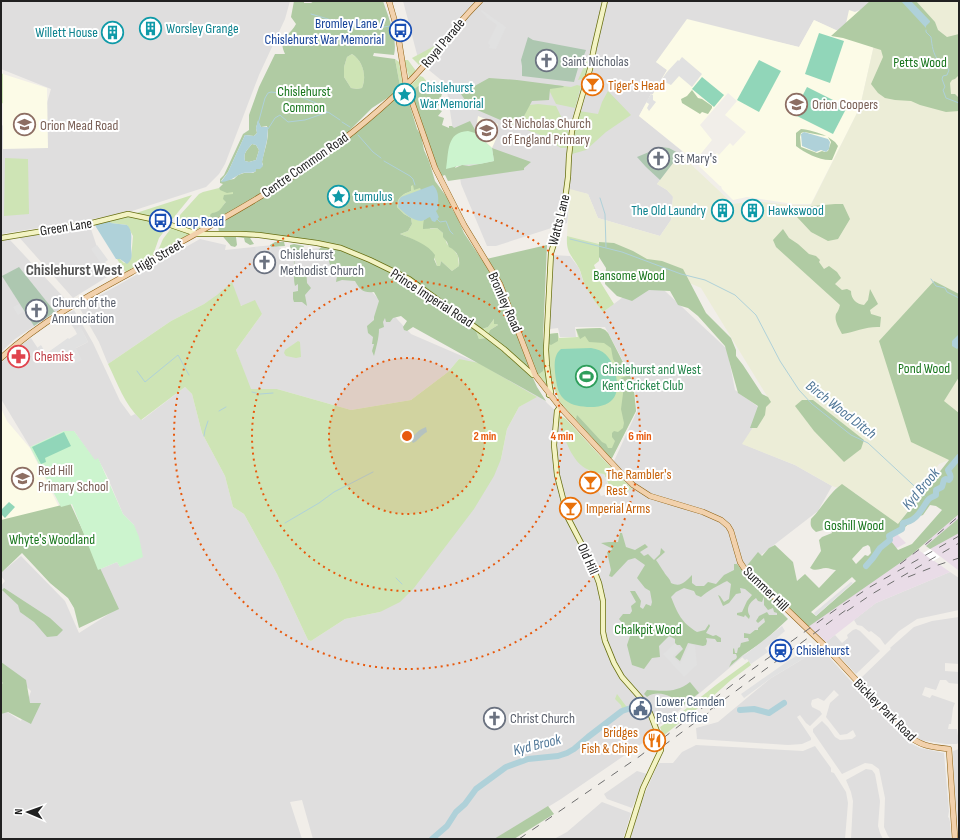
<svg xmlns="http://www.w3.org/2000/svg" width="960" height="840" font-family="'Sofia Sans Condensed',sans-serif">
	<rect width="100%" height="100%" fill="#f1eee9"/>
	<g fill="#dfdede">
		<polygon points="1,1 290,1 285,19 259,75 225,164 219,174 206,187 129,212 87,220 1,234 1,125 38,133 51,89 1,69"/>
		<polygon points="403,1 875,1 865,11 859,10 855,12 845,28 838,31 814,20 799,47 755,37 661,57 656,62 667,70 653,94 651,94 639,116 682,151 657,184 667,190 673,196 671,220 660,236 598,218 588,194 571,190 567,223 496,246 487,246 461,184 446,84 419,62"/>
		<polygon points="90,226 107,277 73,298 19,237"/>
		<polygon points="7,239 10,240 69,303 15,339 1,352 1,240"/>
		<polygon points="200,239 226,245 225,250 274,245 288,251 330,247 411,334 536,388 547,403 560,415 601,496 628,488 614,461 637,411 634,382 605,327 575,327 576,337 560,337 558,328 550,329 552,255 570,256 579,268 583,281 596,303 603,312 650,277 727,349 735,390 764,411 743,444 795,465 832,486 818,511 743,569 786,618 740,659 669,719 654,728 658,739 650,744 647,740 561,799 496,839 313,839 302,800 290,802 302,839 1,839 1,708 21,721 31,691 1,662 1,586 5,581 1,576 1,573 21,556 65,601 79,633 115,610 98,570 117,562 120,567 134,525 123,514 107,476 98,459 95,461 74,431 64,431 30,447 1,399 1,363 12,352 31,338 45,359 54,353 76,348 88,342 80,327 75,330 65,315 74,310 93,343 120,401 131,416 135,414 142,420 185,387 192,394 202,433 225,476 233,507 244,514 277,574 308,640 311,641 345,619 380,612 501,459 507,429 519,407 536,397 459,359 448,372 411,400 351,410 277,389 250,389 236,350 262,314 217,296 204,304 171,321 108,364 99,342 79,307"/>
		<polygon points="950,572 959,578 959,610 917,619 899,631 885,645 880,638 871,631 869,632 862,626 857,625 854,620 876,603"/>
		<polygon points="959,617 959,664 945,663 945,671 959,672 959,684 949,683 946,680 940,680 936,690 925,687 922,695 930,698 932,695 955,703 953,708 951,724 949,724 948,729 957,729 959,742 957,744 946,744 920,740 908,732 861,681 861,678 891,649 890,648 914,627 932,621"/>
		<polygon points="853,630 856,629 860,631 880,651 856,674 826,642 835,635 842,643 848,638 847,635"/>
		<polygon points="821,648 888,722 910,743 920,748 944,753 949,811 948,817 949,818 950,822 951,839 891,839 888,836 884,827 885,798 879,769 872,764 865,763 842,774 813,732 813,729 822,721 828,727 835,737 840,740 852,739 856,736 853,730 847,734 840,735 826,717 830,703 839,695 834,690 824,701 818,698 812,700 811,704 812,707 820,711 822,714 810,726 806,723 800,715 797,717 811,738 811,740 802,744 788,745 697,739 696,728 718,722 771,678"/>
		<polygon points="696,745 803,751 815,746 831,768 831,772 834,773 846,792 848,803 845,839 630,839 641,802 658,764 660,763 673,763 682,752"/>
		<polygon points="959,749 959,839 954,780 953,754 953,751"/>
		<polygon points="866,769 872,770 875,774 880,801 878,826 880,833 883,839 851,839 853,801 851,792 846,780"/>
		<polygon points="637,771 647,774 632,808 607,799 604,794"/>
		<polygon points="602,802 631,813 623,839 554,839 567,832"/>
	</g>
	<g fill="#e9dce7">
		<polygon points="959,496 959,570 958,570 919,540"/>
		<polygon points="897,534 906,543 895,549 891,541 892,538"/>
		<polygon points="917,549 950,572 876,603 826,642 806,623"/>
	</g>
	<g fill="#fcfbe7">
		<polygon points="849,10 855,12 863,10 874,45 860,107 811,204 793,204 747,197 733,200 722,189 721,186 720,186 699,166 717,153 719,155 730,143 733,146 746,132 725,115 737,101 728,93 700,125 712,140 695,161 639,116 651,94 653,94 667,70 656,62 687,19 799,47 814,20 838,31 845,28"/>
		<polygon points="3,74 47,88 48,148 3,149"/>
		<polygon points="478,116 498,124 496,132 498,133 496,139 492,148 477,134 476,129"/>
		<polygon points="1,408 7,421 30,448 60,509 1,522"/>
	</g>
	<polygon fill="#ecedd7" points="875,1 959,1 959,449 949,460 939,464 898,525 855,493 832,486 795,465 742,444 770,401 701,288 599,244 567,236 570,189 588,194 598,218 660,236 671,220 673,197 667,190 657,184 680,154 733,204 754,201 790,205 811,205 860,107 874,45"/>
	<g fill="#cee4b5">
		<polygon points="438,44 419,65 412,58"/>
		<polygon points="590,53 585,78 578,80"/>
		<path d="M352,54C363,61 367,76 362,88L357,89L351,88L344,77V67L347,57Z"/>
		<polygon points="395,59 399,62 403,86 400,86"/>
		<polygon points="404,60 408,60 416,71 411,77 409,77"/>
		<polygon points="1,73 3,74 3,103 1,104"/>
		<polygon points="420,76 423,77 429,84 418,86 412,91 411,85"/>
		<polygon points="546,84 571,87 577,85 581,86 575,108 556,104"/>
		<polygon points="608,91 631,115 606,132 586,150 572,154 575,129 579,111 598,114 602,102"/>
		<polygon points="538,104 556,106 569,133 567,148 561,148 538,134 505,122 509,118 523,118 529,105"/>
		<polygon points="5,158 28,159 29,214 4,216"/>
		<path d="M411,185H414L417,188H420L430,229L437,228L443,233L447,244L454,250L458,256L459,266L452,271L441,261L440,266H437C433,247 415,240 400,234L408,231L412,224L411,218L404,214L397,207C397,197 403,194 411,191Z"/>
		<polygon points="219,188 219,189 233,192 234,194 224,204 222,209 216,213 213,222 194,231 175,224 180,215 199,194 203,192"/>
		<polygon points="192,195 170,222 136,213"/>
		<polygon points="127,216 144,218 168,226 159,238 152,258 126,273 117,259 120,259 124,263 131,259 133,236 127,225 111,223 110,221"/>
		<polygon points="172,227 191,234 157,253 163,239"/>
		<path d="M567,236L599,244V261L594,265L601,283L614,304L603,312C595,303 589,293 584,283C582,278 581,272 579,268C571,254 566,253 567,236Z"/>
		<path d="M232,282L241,306L255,300L262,314L236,350L251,389H277L351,410L411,400L448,372L459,359L479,363L537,397L519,407L507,429L501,459L494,476L474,509L414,588L400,602L380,612L345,619L311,641L308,640L277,574L244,514L233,507L225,476L202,433L192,394L185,387L141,420C124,404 118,384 108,364L171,321L204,304L217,295Z"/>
		<polygon points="494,319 498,325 490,330 486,338 479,339 476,331 479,327 482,329 488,327"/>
		<path d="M600,328L605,330L608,333L633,382L636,411L612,458H610L560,402C549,381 549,357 549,334L558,333L559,338L578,337L576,329Z"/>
		<polygon points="298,341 300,342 301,357 296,358 286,356 284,353 285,350"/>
		<polygon points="545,365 545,367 548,387 538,376 536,371 544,369"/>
		<path d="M558,414L566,419L603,459L632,489L628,491V492L616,495L609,485L604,474C579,472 571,455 563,434C561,427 562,427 558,420Z"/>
		<polygon points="749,661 751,665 731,680 712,697 663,736 660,727 678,715 716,685"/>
		<polygon points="617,694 626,706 628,707 622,709 621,705 615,699"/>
	</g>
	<g fill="#b0cba3" fill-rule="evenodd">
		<path d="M294,1H304V3H311L314,1H383C388,16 398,39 394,55L374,53L373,56L395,59L400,86L392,95L372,108L345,135L323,150L320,151L318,154L312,159L266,191L286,181L397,97L399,99L407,96L417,129L421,135L424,150L429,161L435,181L449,200L451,207L457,217L464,233L482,260L547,245L543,338L545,365L543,371L539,374L537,373L528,360L529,369L537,387L546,401L413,327L407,331L404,330L403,327L407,321L401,316L393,318L390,322H386L385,318L383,322L384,327L379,329C379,338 376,348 374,356L372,351L374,344H372L373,337L368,333L367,326L374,320V317L379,301L374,292C363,293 360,290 355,281L342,280L336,282L337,276L341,270L332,273L329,261L326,256H320L317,252L322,246L314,244L309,245L306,243L259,235L250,238L254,244L250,245L245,242L244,238L236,237L237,245L235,247L231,246L219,232L218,226L233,214L215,224L212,221L210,215L212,213C221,212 221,207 226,202L223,199L224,195L233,194V192L227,193L220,190L219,188L223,184L220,183V179L224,175L243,134L249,130V115L259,87L275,54H285C277,38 290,36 296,24L291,17ZM352,54C363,61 367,76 362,88L357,89L351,88L344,77V67L347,57ZM258,121L261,127L267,126C270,138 264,150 262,162L263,165L256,169V171L253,173H244L238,175L234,179L221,181L228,172L245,135L254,136L257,133L256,128ZM413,185L414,190L420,188C422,195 426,207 425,215C424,220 423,223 423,229L437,228L443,233V237L447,242L449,247C457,251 460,257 459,266L452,271L441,261L440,266H437L434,259L435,255C429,245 411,238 400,234L408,231L412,224L411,218L404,214L397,207C397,197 403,194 411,191V186ZM494,319V324H497L498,325L490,330L486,338L479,339L476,331L479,327L482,329L488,327Z"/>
		<polygon points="870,1 916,1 935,22 938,30 947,37 959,34 959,75 955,79 952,80 950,83 951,94 955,94 959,98 959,111 946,112 920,105 911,101 895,100 885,98 878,93 871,84 883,57 881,50 843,38 831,36"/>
		<polygon points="489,78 517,80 563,86 564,87 550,89 549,100 532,101 523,118 509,118 505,122 475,109 467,103 457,88 471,88"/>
		<polygon points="429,84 442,94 440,100 442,103 435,108 442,111 438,116 444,118 442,125 449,128 449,126 452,126 454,128 470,121 477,133 455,168 462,165 469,166 494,161 492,148 531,162 524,168 524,170 448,181 445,175 442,176 436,164 412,97 412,91 418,86"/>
		<polygon points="692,90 698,98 702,99 712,106 712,108 708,114 702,112 700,114 682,103 681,99 687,96"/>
		<path d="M801,129C807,129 820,133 826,136L804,132L801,133L800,137L801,147L817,153L822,151L825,152L828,151L831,142L828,137L835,142L838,146L832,160C820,161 805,153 796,146V133Z"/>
		<path d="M252,144L256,145L259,150L256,160L249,162L245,161C243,153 247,150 252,144Z"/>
		<polygon points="835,204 843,204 850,219 838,239 828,241 811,232 797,217 816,217 814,211 796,210 791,206 801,207"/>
		<path d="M783,229L789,238L798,244L809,254L816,256L820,260L819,262L824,269L829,266L837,272L841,278L835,284L842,290L847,289L851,291C851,300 857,304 864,305L868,300L870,289L878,304L870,310L871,314L881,317L880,327C867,326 855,332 842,334C839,328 834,321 836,314C838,311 839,309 840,305L776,247L773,240Z"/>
		<polygon points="275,242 284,242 285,246 270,247 270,245"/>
		<polygon points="599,242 614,243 633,251 647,259 662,261 683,269 706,313 731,338 736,350 736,356 743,365 762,394 768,397 771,402 766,407 765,415 757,428 750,428 758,406 738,393 725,346 698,316 688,308 678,305 670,291 649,290 632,301 617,296 605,284 606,268 599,257"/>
		<path d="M294,244L304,246C302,251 299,252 296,256C293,260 295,268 296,273L299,275H303V270L306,266L307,283L311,288L305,295L307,306L302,302H294L293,299V292L298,291V284L295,286C292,274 297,257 290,247V245Z"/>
		<path d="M934,281L959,294V377L944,401L959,413V514L910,556L808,627L745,568L758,552L762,556L769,548L775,545L793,562L797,581L805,574L819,588L836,570C833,570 829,568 826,568C820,568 816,572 810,568L821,551L819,540L822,537L832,533L830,528L816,532C811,528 810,526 811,519C822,508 829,493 842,484L898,524L949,460L911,442L879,341ZM930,505L936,506L942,510L912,544L898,550L891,541L892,538L917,517L923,515ZM868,545L870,547L871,553L868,556L865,555L856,564L852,559L863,547ZM852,577L856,581L816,616L811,612Z"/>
		<polygon points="600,328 605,330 608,333 633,382 636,411 612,458 610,458 576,419 577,415 602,442 606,444 608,448 612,448 615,441 612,437 612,433 614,431 618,432 623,428 624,423 621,409 624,386 621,378 627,376 627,373 619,374 616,372 616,364 613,359 611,348 604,343 589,342 585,336 580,339 576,329"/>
		<polygon points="558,333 558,341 551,345 549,344 549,334"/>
		<polygon points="802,400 813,400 864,440 861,449 844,462 814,431 795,406"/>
		<polygon points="70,503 119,609 79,628 74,608 68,598 50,583 22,553 1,573 1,520"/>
		<polygon points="959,518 959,533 930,549 926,546"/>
		<path d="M620,533H622L626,547L635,550L645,544L648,547L640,552L644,556L648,554L654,560L660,554L661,548L665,552L656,560C659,564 661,568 664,572C666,576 670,578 671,583C681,588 686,581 692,575V583L696,586H704L708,582L716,584L724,575L734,570V564H737L741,569L773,599L772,603L788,619L764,641L743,655L729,667L732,661L736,659L737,657L736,654H733V649L734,648L735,653H737L738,648L740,647L741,643L749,641L748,638H744V633L750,634L755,630H758V628L765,622L764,618L758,623L756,621L759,616L767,612L769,615H777V613L774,612L773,608L768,610L764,605V597L762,602L758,601L756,598C750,602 745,609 750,616L749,619L745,615L744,617L737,615V613L742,612L747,601L752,595L745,589L740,588L741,593L736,594L729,603L723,606L718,595L720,596L724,602L729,599L731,584L727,581C717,586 709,590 701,597L696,595L694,591L684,588L676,592L671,597C678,614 681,622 697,632L705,630L709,624L710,626L706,633L713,636L716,635L721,638V642H717L715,639L706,638L707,641L706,645L703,646L688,643L680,661L675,657L683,649L680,645H675V639L669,636L659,646L660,657L652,658L644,669L632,665L627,645L630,636L625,626L619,619L623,614H630L632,611L631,606L636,602L630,591H635L641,601L640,607L643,609L646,604L651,606L652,602L650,591L645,588L637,578L645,565L635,558L628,560L612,577L609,576L611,570L607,552L613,549L601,543L609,542H618Z"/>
		<polygon points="4,588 50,618 63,630 57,636 47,637 34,622 20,612 18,605 2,590"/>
		<polygon points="1,662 26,680 30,703 41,703 31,724 8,712 1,714 1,684 3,683 1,682"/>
		<path d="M690,682L699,693L680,708L678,701L670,702L671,697C663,693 654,692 647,697L644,694L647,690C664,691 676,693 690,682Z"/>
		<polygon points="548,806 554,814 514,839 494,839"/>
	</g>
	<g fill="#adc7b0">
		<polygon points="528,37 533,40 586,50 581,63 579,65 574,82 522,76 522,66 521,60"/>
		<polygon points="661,147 669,148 680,154 660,180 646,167 637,157"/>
		<polygon points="19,267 55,312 34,326 2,276"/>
	</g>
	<g fill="#ccf4ce">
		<path d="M468,131L475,133L492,148L494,161L480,164L462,165L446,169C449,152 446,132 468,131Z"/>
		<polygon points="64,431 74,431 95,460 98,458 123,514 134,525 139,537 143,557 120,567 117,562 98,570 72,504 61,507 30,447"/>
	</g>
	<g fill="#91d6b9">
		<polygon points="819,33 844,41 830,83 805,74"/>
		<polygon points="759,60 781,71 759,112 737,100"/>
		<polygon points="702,77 724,95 714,107 692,89"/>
		<polygon points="807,87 847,107 833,134 793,114"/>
		<path d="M591,348C604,350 609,356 614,368C622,394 615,408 587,407C578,406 569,405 562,397C558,392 557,386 556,380C555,370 552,356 561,349Z"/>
		<polygon points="64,432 71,446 45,458 46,462 41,464 32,447"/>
		<polygon points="9,502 15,507 5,518 1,514 1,510"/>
	</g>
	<g fill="#e1e1e1">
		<polygon points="482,10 506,27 496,49 489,48 490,45 488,43 497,25 487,18 481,11"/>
		<polygon points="682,57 702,74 692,87 679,76 671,85 667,83 664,83 662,79 667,72 678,60 679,61"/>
		<polygon points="651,94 653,95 653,100 656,102 649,111 647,108 649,104 646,102"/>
		<polygon points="97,245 108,260 105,262 106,263 103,266 91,249"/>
		<polygon points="271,246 272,257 266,257 266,253 256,253 255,247"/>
		<polygon points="19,304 24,311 18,315 13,307"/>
		<polygon points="80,326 88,342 76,348 82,360 70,366 54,353 45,359 37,348 41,345 45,352 47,353 68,338 69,339 77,334 75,330"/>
		<polygon points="592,474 604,474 608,485 598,489"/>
		<polygon points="571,494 574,505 568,507 565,496"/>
		<polygon points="851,582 853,583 816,616 814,613"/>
		<polygon points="782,626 785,631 765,648 768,652 751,664 747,659 745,660 742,657"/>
		<polygon points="675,643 681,649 673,656 680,664 690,644 695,646 697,665 684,677 663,654"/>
		<polygon points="816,644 821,648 771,678 744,698 741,694 788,661"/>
	</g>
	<g fill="#afd1d9" fill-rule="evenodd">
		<polygon points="901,1 911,1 930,21 930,22 926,26 926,28"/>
		<path d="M258,120L261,127H268L267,140L262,162L263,166L260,169H256V171C251,174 248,172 243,173C234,176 233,181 221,182L228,172L245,135L254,136L257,133L256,128ZM252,144L256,145L259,150L256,160L249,162L245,161C243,153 247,150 252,144Z"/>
		<polygon points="804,132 828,139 830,142 829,149 826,152 821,150 816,152 802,146 801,134"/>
		<path d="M433,185C440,192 438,201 438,209L436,211L439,217L435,222L432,221L430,217C427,218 424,221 421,221C413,221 403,212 398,207L399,200L401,197Z"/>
		<path d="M109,220L111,223L127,225C133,231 131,238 131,246C131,253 134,259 127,264L120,259H116L96,227L95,224L106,222Z"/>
		<polygon points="959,334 959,347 957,349 952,346 952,341"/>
		<path d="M426,427L427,432C422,434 417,442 413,443L411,440C415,434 418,430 426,427Z"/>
	</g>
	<polygon fill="#fff" points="930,549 934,552 940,557 933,561 923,553"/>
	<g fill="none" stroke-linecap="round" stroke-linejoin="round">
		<g stroke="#afd1d9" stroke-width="1">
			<polyline points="311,14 365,30 390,26"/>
			<path d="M926,30V32L931,37C932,45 933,55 939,61C943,65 947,66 949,70L947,75L943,76L942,79L945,87L943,90L946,98L959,103"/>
			<polyline points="342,122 350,127"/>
			<polyline points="258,124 265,98 268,93 271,92 296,95 316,103 327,112"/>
			<polyline points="268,129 275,118 280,115 288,122 305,120 328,112 340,120"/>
			<polyline points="358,135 373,152 381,158"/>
			<polyline points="384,161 410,176 413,179 415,185"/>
			<polyline points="600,198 605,214 606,247"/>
			<polyline points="437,219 440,222 446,221 450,231 453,234"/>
			<polyline points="570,239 622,252 681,274 705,280 735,295 756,315 780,361 799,390 812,404 851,435 868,443 925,496"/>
			<polyline points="931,279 936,286 945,288 947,292 959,298"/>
			<polyline points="137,371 145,382 178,355 189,375"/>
			<polyline points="252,392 260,394 273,393"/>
			<polyline points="219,411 226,407"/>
			<polyline points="204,436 205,430 208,421"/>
			<polyline points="928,499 929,499"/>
			<polyline points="285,523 319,503 334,492 373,472"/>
			<polyline points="396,578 402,584"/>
		</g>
		<g stroke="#afd1d9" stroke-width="6">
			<path d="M866,566L873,558L880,548L890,540L889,536L902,529L903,523C917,521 921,510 928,500C930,497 933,497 936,495V490L942,487L944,480L946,479L949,480C953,476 949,474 948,470L959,457"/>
			<polyline points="740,710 754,709 769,713 784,703"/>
			<polyline points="432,839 447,826 456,812 465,804 476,789 506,767 528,759 558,756 567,753 574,749 588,737 622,711 640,705"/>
		</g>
		<defs>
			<g id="secondary">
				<polyline points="1,238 92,223 128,214 156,220 197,234 241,234 259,235 317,243 341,248 370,260 409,279 482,332 504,349 533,375 535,375"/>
				<polyline points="549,395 551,392 550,388 547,366 546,350 551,253 563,215 568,177 569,156 572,131 590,69 594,48 605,1"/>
				<polyline points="560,407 557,411 554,445 557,475 568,518 591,562 599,583 603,601 603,632 605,641 614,663 622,677 645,703 650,713 660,739 661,750 643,788 627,839"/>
			</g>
			<g id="primary">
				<path d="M389,1L397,29L406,85L435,168L464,225L500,284L535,375L560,407L619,471L633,485L650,496L703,512L721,520L728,526L731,531L740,562L744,568L823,644L905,733C920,746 930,747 949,749L955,839"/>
				<path d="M1,358C40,322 86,297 132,272C149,262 165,252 181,242C219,221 257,200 293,176C333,149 372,118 406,85C433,59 453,27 480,1"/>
			</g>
		</defs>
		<use href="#secondary" stroke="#686f12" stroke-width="6"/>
		<use href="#primary" stroke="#8e6011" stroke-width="6"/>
		<use href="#secondary" stroke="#f3f3c4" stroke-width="4.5"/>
		<use href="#primary" stroke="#f2d1ac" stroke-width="5"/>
		<g stroke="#6f6f6f" stroke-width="1" stroke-dasharray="8 8" stroke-linecap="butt">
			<polyline points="900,564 925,545 959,516"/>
			<polyline points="908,577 938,565 959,558"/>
			<polyline points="847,611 872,594 959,543"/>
			<polyline points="710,710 850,607"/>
			<polyline points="663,746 715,708"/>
			<polyline points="519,839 640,756 750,671 835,610 870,587 959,536"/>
		</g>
	</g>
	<circle cx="407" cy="436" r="78" fill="#e8590c" fill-opacity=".12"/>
	<g fill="none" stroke="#e8590c" stroke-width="2" stroke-dasharray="2 4">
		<circle cx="407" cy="436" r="78"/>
		<circle cx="407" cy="436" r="155"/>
		<circle cx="407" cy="436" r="233"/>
	</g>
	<defs>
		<symbol id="building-ring" viewBox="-11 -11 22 22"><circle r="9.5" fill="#fff" stroke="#0f9aa8" stroke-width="1.5"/><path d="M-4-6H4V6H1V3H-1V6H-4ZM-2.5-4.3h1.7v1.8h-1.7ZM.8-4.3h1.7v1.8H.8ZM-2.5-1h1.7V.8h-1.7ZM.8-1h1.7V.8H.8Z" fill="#0f9aa8"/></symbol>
		<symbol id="bus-ring" viewBox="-11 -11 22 22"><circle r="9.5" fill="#fff" stroke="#1a4fb4" stroke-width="1.5"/><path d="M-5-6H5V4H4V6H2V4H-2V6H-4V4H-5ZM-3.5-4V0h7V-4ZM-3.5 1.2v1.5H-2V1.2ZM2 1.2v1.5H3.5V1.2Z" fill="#1a4fb4"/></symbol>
		<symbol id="church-ring" viewBox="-11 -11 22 22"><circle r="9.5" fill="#fff" stroke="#6b7280" stroke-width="1.5"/><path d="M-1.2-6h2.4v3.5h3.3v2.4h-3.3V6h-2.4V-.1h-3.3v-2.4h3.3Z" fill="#6b7280"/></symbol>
		<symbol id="bar-ring" viewBox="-11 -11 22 22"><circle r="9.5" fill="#fff" stroke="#e8710a" stroke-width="1.5"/><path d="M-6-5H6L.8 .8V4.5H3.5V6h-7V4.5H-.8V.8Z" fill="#e8710a"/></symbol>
		<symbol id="sight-ring" viewBox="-11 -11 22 22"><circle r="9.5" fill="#fff" stroke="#0f9aa8" stroke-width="1.5"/><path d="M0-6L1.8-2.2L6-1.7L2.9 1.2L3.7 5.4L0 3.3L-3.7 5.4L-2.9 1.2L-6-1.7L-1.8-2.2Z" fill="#0f9aa8"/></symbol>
		<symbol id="school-ring" viewBox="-11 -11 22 22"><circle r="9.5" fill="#fff" stroke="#8d6e63" stroke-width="1.5"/><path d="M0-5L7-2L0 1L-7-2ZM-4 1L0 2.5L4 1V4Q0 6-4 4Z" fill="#8d6e63"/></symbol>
		<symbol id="pharmacy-ring" viewBox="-11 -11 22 22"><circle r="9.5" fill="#fff" stroke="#e0444e" stroke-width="1.5"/><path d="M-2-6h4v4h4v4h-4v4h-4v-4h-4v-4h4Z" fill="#e0444e"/></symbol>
		<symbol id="stadium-ring" viewBox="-11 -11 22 22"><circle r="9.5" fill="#fff" stroke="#2e9e5b" stroke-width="1.5"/><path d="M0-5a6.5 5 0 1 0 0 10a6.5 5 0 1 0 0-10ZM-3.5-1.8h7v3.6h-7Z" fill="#2e9e5b"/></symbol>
		<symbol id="station-ring" viewBox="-11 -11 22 22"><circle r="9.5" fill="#fff" stroke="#1a4fb4" stroke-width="1.5"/><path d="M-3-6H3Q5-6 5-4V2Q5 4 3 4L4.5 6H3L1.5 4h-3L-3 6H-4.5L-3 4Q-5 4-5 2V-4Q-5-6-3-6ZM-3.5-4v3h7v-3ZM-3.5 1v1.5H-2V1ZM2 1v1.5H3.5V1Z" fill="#1a4fb4"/></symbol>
		<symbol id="civic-ring" viewBox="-11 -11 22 22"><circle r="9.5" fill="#fff" stroke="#5c6f8a" stroke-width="1.5"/><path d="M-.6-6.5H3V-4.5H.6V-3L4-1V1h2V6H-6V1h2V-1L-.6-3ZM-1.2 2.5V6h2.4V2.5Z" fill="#5c6f8a"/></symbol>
		<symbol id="restaurant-ring" viewBox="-11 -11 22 22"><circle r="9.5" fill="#fff" stroke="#e8710a" stroke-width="1.5"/><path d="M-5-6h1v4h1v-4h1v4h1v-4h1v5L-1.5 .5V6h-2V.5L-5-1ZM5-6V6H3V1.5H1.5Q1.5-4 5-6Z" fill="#e8710a"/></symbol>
	</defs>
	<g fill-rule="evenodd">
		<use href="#building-ring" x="138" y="16" width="25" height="25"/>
		<use href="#bus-ring" x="388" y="18" width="25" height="25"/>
		<use href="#building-ring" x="100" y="20" width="25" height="25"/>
		<use href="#church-ring" x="534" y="48" width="25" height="25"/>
		<use href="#bar-ring" x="580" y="72" width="25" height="25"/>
		<use href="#sight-ring" x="392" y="82" width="25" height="25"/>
		<use href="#school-ring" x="784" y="92" width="25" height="25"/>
		<use href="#school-ring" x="12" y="112" width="25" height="25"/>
		<use href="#school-ring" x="474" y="118" width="25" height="25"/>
		<use href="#church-ring" x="646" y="146" width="25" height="25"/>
		<use href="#sight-ring" x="326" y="184" width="25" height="25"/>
		<use href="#building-ring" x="710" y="198" width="25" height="25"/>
		<use href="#building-ring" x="740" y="198" width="25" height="25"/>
		<use href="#bus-ring" x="148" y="208" width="25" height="25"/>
		<use href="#church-ring" x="252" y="250" width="25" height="25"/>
		<use href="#church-ring" x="24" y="298" width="25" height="25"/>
		<use href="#pharmacy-ring" x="6" y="344" width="25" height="25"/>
		<use href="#stadium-ring" x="574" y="364" width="25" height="25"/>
		<use href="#school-ring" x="10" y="466" width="25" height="25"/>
		<use href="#bar-ring" x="578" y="470" width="25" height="25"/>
		<use href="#bar-ring" x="558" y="496" width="25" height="25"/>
		<use href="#station-ring" x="768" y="638" width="25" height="25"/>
		<use href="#civic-ring" x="628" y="696" width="25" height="25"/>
		<use href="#church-ring" x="482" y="706" width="25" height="25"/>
		<use href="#restaurant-ring" x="642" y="728" width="25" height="25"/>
	</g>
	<g text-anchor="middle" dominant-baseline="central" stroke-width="4" stroke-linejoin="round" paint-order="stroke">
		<g font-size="14" fill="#164399" stroke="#fff" text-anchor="start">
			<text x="384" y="23" text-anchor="end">Bromley Lane /<tspan x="384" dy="16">Chislehurst War Memorial</tspan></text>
			<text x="176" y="221">Loop Road</text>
			<text x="796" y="650">Chislehurst</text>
		</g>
		<g font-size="14" fill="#0d838f" stroke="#fff" text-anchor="start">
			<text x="166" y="28">Worsley Grange</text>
			<text x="98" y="32" text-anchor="end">Willett House</text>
			<text x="420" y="87">Chislehurst<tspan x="420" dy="16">War Memorial</tspan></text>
			<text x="354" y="196">tumulus</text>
			<text x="706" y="210" text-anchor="end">The Old Laundry</text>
			<text x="768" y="210">Hawkswood</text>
		</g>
		<g font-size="14" fill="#212121" stroke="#fff">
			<text transform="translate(443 43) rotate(-50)">Royal Parade</text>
			<text transform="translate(305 165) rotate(-35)">Centre Common Road</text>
			<text transform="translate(559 220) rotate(-76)">Watts Lane</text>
			<text transform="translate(66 227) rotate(-9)">Green Lane</text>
			<text transform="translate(159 256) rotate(-30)">High Street</text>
			<text transform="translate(432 298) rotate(33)">Prince Imperial Road</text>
			<text transform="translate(505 302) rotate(66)">Bromley Road</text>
			<text transform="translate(588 559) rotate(66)">Old Hill</text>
			<text transform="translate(766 589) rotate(44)">Summer Hill</text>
			<text transform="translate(885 710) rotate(45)">Bickley Park Road</text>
		</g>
		<g font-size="14" fill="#5b616d" stroke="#fff" text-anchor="start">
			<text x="562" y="61">Saint Nicholas</text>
			<text x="674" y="158">St Mary's</text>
			<text x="280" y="254">Chislehurst<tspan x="280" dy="16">Methodist Church</tspan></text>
			<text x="52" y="302">Church of the<tspan x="52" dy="16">Annunciation</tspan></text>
			<text x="510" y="718">Christ Church</text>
		</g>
		<g font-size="14" fill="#19761d" stroke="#fff">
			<text x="920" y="62">Petts Wood</text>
			<text x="304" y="91">Chislehurst<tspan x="304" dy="16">Common</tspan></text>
			<text x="629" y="275">Bansome Wood</text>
			<text x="924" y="368">Pond Wood</text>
			<text x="854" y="525">Goshill Wood</text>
			<text x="52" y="539">Whyte's Woodland</text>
			<text x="648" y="629">Chalkpit Wood</text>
		</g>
		<g font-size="14" fill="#c56008" stroke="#fff" text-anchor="start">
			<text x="608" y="85">Tiger's Head</text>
			<text x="606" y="474">The Rambler's<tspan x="606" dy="16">Rest</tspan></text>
			<text x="586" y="508">Imperial Arms</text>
			<text x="638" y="732" text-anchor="end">Bridges<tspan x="638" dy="16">Fish &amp; Chips</tspan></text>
		</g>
		<g font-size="14" fill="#785e54" stroke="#fff" text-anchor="start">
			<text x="812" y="104">Orion Coopers</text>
			<text x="502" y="123">St Nicholas Church<tspan x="502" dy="16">of England Primary</tspan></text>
			<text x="40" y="125">Orion Mead Road</text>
			<text x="38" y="470">Red Hill<tspan x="38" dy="16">Primary School</tspan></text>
		</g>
		<g font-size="14" fill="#be3a42" stroke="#fff" text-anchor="start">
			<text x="34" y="356">Chemist</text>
		</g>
		<g font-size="14" fill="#27864d" stroke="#fff" text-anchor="start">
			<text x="602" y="369">Chislehurst and West<tspan x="602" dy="16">Kent Cricket Club</tspan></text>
		</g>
		<g font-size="14" fill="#4e5e75" stroke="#fff" text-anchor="start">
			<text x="656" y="701">Lower Camden<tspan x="656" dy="16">Post Office</tspan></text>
		</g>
		<g font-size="15" font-style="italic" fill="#507798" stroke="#fff">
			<text transform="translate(841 410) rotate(38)">Birch Wood Ditch</text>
			<text transform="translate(921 489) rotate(-50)">Kyd Brook</text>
			<text transform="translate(537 745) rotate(-14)">Kyd Brook</text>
		</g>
		<g font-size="16" font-weight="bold" fill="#545454" stroke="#fff">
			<text x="74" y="270">Chislehurst West</text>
		</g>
	</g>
	<circle cx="407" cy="436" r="6" fill="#e8590c" stroke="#fff" stroke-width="2"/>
	<g font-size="12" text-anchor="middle" font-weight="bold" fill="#e8590c" stroke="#fff" stroke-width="4" stroke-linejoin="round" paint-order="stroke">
		<text x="485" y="440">2 min</text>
		<text x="562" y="440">4 min</text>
		<text x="640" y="440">6 min</text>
	</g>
	<rect width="960" height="840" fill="none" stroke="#212121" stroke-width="4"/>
	<g transform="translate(28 812) rotate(272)" stroke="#ffffff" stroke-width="3" paint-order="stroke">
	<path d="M0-3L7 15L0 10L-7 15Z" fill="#212121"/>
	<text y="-6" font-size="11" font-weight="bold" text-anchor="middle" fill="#212121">N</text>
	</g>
</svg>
